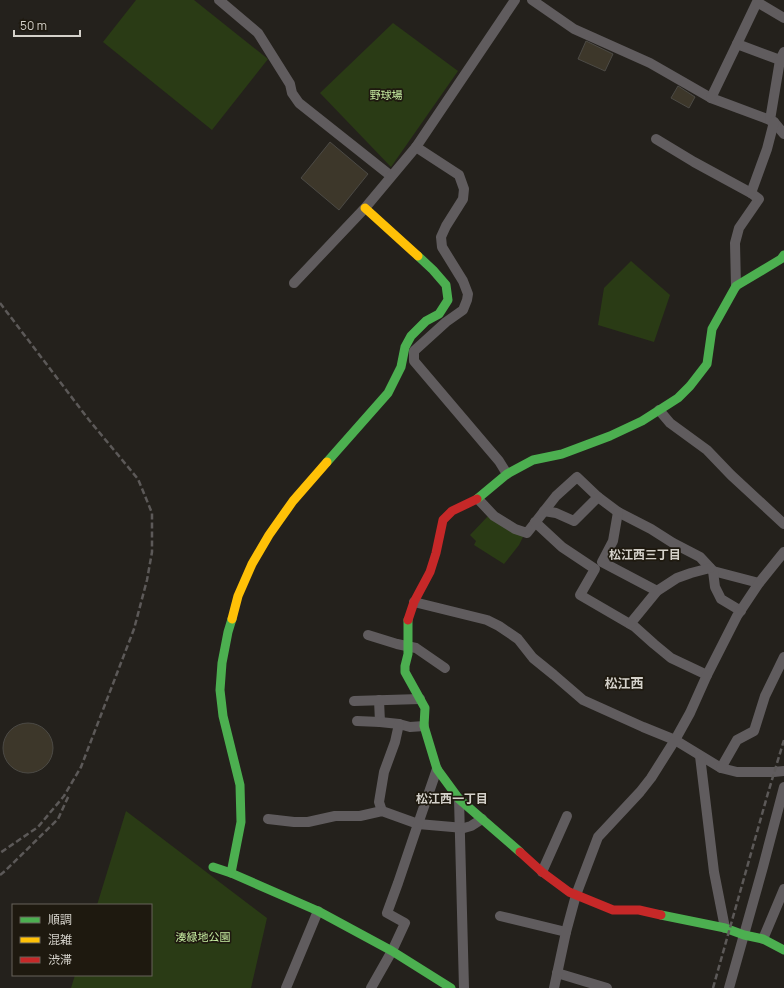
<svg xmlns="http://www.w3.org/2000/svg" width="784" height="988" font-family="Manrope,'Noto Sans JP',sans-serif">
	<rect width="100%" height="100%" fill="#24211c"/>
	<g fill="#2a3b15">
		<polygon points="136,0 194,0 268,59 212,130 103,42"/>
		<polygon points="393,23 458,71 391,167 320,93"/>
		<polygon points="631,261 670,295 654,342 598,325 604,288"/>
		<polygon points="489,515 521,533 523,537 519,545 504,564 474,545 476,541 470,535"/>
		<polygon points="126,811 267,918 251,988 71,988 75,975 151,975 151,905 97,905"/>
	</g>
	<g fill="#3d372a" stroke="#4c4a45">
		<polygon points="586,41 613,54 605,71 578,59"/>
		<polygon points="678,86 695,97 689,108 671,98"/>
		<polygon points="330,142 368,174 339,210 301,178"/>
		<circle cx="28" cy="748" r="25"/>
	</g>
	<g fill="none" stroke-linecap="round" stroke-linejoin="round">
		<g stroke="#605c5e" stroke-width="10">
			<polyline points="219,0 258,33 290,84 292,93 299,103 391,176"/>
			<polyline points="532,0 574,29 650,63 711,98 770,120 774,122 784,134"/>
			<polyline points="737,44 757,2 784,18"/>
			<polyline points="711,98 737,44 780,60"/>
			<polyline points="770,120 780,60 784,52"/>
			<polyline points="656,139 694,162 751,193"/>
			<polyline points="416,147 459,175 464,189 463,199 446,226 441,237 442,247 463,281 468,294 467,300 463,310 446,322 414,351 414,361 499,461 507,474"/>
			<polyline points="294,283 365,208 416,147 515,0"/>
			<polyline points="736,286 735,243 739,228 759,199 751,193 767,149 774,122"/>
			<polyline points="659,410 670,423 707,450 731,475 784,524"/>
			<polyline points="478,499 494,516 515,529 527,533 556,496 577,477 598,497 618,512 651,529 673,543 700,557 713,571 759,583"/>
			<polyline points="544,511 556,513 574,521 598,497"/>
			<polyline points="618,512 613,541 602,562 657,591"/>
			<polyline points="535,522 562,547 595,569 580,595 635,627 654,644 671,658 707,675"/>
			<polyline points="713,571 715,587 721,599 741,611"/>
			<polyline points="414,602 487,620 499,626 518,639 533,658 554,675 583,700 643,727 675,740 721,768 737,772 774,772 784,771"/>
			<polyline points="630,624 657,591 677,578 691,573 710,568"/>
			<polyline points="368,635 397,644 416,648 445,668"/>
			<polyline points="379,700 380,722"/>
			<polyline points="354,701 420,699"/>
			<polyline points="357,721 380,722 399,724 410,727 424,726"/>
			<polyline points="700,756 714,872 725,928"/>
			<polyline points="721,768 737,740 754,731 765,696 784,657"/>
			<polyline points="459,799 464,988"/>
			<polyline points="382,811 379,802 384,772 395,742 399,724"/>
			<polyline points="268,819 294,822 308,822 335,816 360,816 382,811 418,824 464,828 471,826 482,819"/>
			<polyline points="542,872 567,816"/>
			<polyline points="500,916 566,932"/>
			<polyline points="763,939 784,889"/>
			<polyline points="557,973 607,988"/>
			<polyline points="286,988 318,911"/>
			<polyline points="371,988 392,951 405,923 387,913 398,883 418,824 437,769"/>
			<polyline points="554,988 566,932 576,895 598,837 640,792 651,778 675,740 690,713 707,675 737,616 759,583 784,552"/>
			<polyline points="729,988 763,867 784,787"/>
		</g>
		<g stroke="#4caf50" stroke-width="9">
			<polyline points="327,462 388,393 401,367 405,347 411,336 426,321 439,314 448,300 446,285 433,270 418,256"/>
			<polyline points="477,499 507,474 533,460 562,454 610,436 642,421 678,398 690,386 707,364 712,329 736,286 781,259 784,255"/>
			<polyline points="408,620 408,654 405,666 405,672 425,708 424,726 437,769 459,799 520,852"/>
			<polyline points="213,867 231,873 318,911 392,951 451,988"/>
			<polyline points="231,873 241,822 240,785 223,716 220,690 222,663 228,632 232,619"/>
			<polyline points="661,915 725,928 744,935 763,939 784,950"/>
		</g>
		<g stroke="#ffc107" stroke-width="9">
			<polyline points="365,208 418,256"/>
			<polyline points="232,619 238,596 252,564 269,535 293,501 327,462"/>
		</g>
		<g stroke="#c62828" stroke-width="9">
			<polyline points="408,620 414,602 430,572 436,553 443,520 452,511 477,499"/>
			<polyline points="520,852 542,872 569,892 613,910 639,910 661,915"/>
		</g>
		<g stroke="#5c5958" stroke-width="2.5" stroke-dasharray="6 3" stroke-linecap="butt">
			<polyline points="0,303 89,420 138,479 152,513 152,552 147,580 134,629 81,767 64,796 38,827 0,853"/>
			<polyline points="0,875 5,871 58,819 69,795"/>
			<polyline points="713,988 768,793 784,740"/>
		</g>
	</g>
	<g text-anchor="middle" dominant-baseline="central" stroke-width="3.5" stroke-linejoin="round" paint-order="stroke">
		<g font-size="11" fill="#c6eca1" stroke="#1e190f">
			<text x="386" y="94">野球場</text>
			<text x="203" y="936">湊緑地公園</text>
		</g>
		<g font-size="12" font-weight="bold" fill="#d4d1ca" stroke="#1e190f">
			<text x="645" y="554">松江西三丁目</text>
			<text x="452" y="798">松江西一丁目</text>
		</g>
		<g font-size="13" font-weight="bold" fill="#d4d1ca" stroke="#1e190f">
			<text x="624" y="683">松江西</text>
		</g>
	</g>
	<rect x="12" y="904" width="140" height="72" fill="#1e190f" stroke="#67635a"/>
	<rect x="20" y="917" width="20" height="6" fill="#4caf50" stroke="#67635a"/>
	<text x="48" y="924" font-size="12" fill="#d4d1ca">順調</text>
	<rect x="20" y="937" width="20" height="6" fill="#ffc107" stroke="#67635a"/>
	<text x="48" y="944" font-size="12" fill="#d4d1ca">混雑</text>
	<rect x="20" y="957" width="20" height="6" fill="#c62828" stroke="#67635a"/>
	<text x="48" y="964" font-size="12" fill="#d4d1ca">渋滞</text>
	<path d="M14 30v6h66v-6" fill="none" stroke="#d4d1ca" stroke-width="2"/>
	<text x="20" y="30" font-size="12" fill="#d4d1ca" stroke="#1e190f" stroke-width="3" paint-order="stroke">50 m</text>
</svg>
